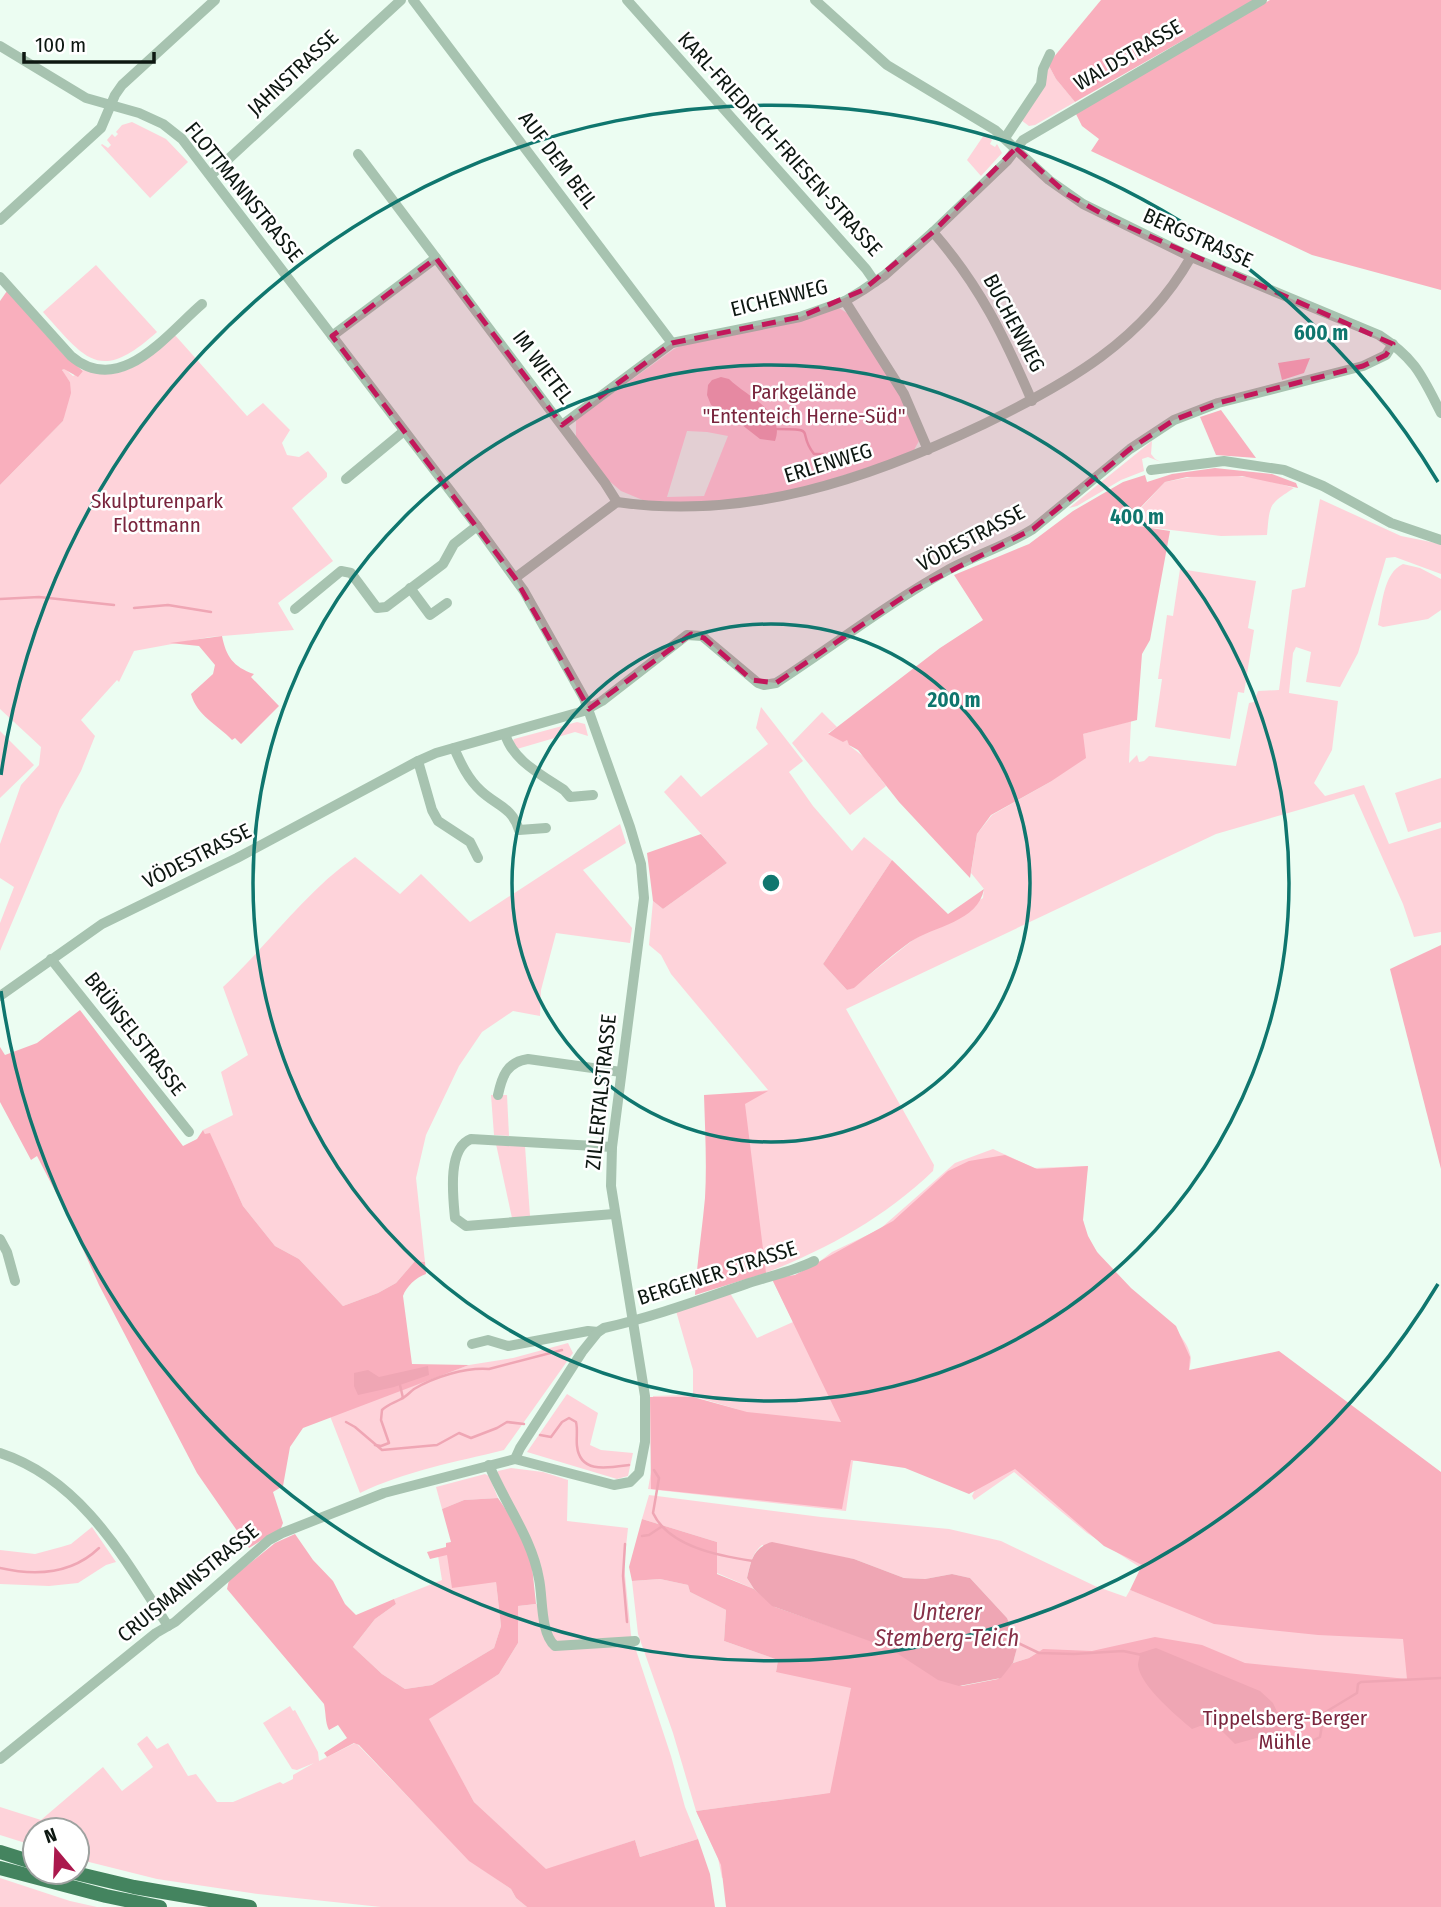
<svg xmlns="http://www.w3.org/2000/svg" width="1441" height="1907" font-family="'Fira Sans Condensed',sans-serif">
	<rect width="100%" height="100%" fill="#ecfdf2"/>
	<g fill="#fed3da" fill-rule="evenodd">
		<polygon points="1048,64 1056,79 1075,102 1035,125 1029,126 1021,120 1045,85"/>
		<polygon points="132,122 166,139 188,162 150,198 101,145 102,144 108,148 111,145 107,140 112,134 115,137 118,134 116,132 122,125"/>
		<polygon points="984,135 992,140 990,144 995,147 997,144 1002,153 981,176 967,160"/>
		<path d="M96,265L157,332C100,383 87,361 43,312Z"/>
		<path d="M839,308L847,313L903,400L919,441L914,450L889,461L794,491L711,503L645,501L621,491L608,480L576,437V420L674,349L685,344ZM687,431L707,432L728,436L704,496L667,497Z"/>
		<path d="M174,334L247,416L263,403L290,430L282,443L287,455L299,457L308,451L327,473V477L292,508L333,561L278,603L294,630L210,637L134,651L119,682L117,680L81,720L95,736L81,771L60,809L0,951V923L14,887L0,878V844L21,785L39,765L41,747L0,709V485L63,421L70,382L62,371L64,368L73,376L83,371L82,368C123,385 146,360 174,334Z"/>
		<polygon points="1152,441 1151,454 1155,459 1161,462 1148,457 1142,459 1144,471 1121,480 1077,506 1069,508"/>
		<path d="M1229,475L1264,479L1294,488C1268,505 1270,504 1267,535L1221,536L1138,526V511L1165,482L1196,476Z"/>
		<path d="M1320,499L1401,536L1441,544V574L1395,557L1386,558L1358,653L1340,687L1306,682L1311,652L1296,647L1293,653L1289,693L1338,701L1332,750L1314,783L1325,796L1364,785L1389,844L1441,828V932L1414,937L1403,904L1354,794L1216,834L846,1009L934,1165L933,1171C879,1223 814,1256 744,1281L730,1094L768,1090L671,974L661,955L649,945L653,901L663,909L727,863L664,792L681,775L701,797L768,744L756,728L761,707L803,761L789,772L813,806L852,851L864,837L892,860L823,964L847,990L854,987L913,940L983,898L984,889L971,873L977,834L992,815L1050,782L1083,734L1131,721L1129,763L1137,755L1139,762L1144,761L1149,756L1236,766L1249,703L1254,702L1258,691L1279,690L1292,590L1305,587Z"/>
		<path d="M1403,564L1420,568L1441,579V610L1428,619L1383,627L1378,625C1382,606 1383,573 1403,564Z"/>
		<polygon points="1180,569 1256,581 1248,628 1254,630 1244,693 1238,692 1230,739 1155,727 1162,679 1158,679 1167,615 1173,616"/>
		<polygon points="822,712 837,727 828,733 847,740 850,746 864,757 886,786 850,815 792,743"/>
		<polygon points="577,722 585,724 588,736 575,732 517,749 513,741 514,739"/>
		<polygon points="0,731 34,765 0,798"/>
		<polygon points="1441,778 1441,822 1408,832 1395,793"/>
		<path d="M620,824L626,843L583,870L632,928L630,943L556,933L541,990L540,1016L513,1011L482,1032L459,1066L426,1135L416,1178L425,1262L415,1261L396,1283L378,1293L343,1306L299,1259L275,1246L243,1206L210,1134H205L203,1130L233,1115L221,1072L248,1055L223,987C268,945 304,893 355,857L400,894L421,874L470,922Z"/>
		<polygon points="491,1095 507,1095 509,1136 494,1135"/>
		<polygon points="496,1144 525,1146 530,1216 512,1218"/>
		<path d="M993,1149L1034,1168L1088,1166C1086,1182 1080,1203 1083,1220C1087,1253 1132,1290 1155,1312C1169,1324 1188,1338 1191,1358C1191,1363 1189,1369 1189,1374L1391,1490L1441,1891L1077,1907L722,1878L718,1858L697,1813L830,1793L696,1811L673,1733L638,1634L632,1581L660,1579L688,1585L690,1592L726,1610L724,1641L778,1660L776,1671L986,1694L1043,1649L1029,1658L1013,1663L1018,1643L1007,1618L970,1578L952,1574L925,1579L904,1578L854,1559L762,1545C752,1553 750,1565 747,1578L754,1589L717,1573V1542L642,1519L649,1495L821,1517L949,1529L1001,1541L1095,1586L1126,1597L1130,1590L1151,1598L1158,1572L1138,1566L1087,1533L1014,1472L974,1500L972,1496L978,1484L933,1471L864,1460L853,1461L846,1511L648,1489L652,1467L653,1396L684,1395L743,1411L693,1396V1370L676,1311L730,1293L757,1338L793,1322L772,1279L795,1275L811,1268L832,1252L880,1229L955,1163Z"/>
		<path d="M568,1343L573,1353L504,1450C456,1462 405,1471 360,1493L330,1416L469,1365L513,1358Z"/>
		<polygon points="567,1394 598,1413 590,1445 601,1450 633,1453 628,1476 617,1479 527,1452"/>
		<polygon points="511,1468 543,1472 568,1480 567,1521 628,1528 624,1565 631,1635 671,1756 685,1807 698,1839 640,1857 635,1840 546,1870 474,1802 428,1719 499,1674 518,1643 518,1606 546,1603 497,1475 498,1471"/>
		<polygon points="485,1474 489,1476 498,1498 464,1500 442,1509 436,1487"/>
		<polygon points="92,1527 116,1562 106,1565 78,1583 49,1586 0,1584 0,1550 35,1554 61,1547 71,1544"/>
		<polygon points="447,1554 496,1582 501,1626 494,1648 432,1685 405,1689 382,1674 353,1647 375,1619 396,1604 394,1599 442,1580 438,1556"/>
		<polygon points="290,1706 293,1711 295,1710 318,1752 319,1761 355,1743 358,1745 469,1860 511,1889 516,1898 527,1907 381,1907 258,1894 157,1879 77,1859 77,1830 35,1830 35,1846 0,1835 0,1807 41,1820 103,1767 122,1791 153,1767 137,1744 147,1736 157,1749 168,1743 188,1776 196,1774 217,1802 233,1802 280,1782 283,1784 293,1779 293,1775 314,1763 297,1770 292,1769 263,1723"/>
		<polygon points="0,1878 70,1901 97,1907 0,1907"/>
	</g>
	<g fill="#f9afbd">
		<polygon points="1101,0 1254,0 1075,102 1056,79 1048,64"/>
		<polygon points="1270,0 1441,0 1441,290 1312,255 1091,151 1099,139 1082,126 1075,112"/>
		<polygon points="7,291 63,354 83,371 78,377 64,369 62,370 70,382 71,393 63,421 0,485 0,301"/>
		<polygon points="1310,358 1304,373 1282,380 1278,363"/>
		<polygon points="1221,410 1256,458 1216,455 1200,417"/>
		<polygon points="1215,468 1272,474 1296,483 1298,488 1242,476 1187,477 1165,482 1138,510 1138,526 1170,531 1150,640 1142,654 1137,720 1083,734 1086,758 1050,782 991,815 977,834 970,878 899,802 858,750 849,745 847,740 843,742 828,734 940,648 983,620 954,575 1029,544 1073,511 1123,482 1145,475 1147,482 1172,474"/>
		<path d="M222,636C226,656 233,667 254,674L251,677L279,706L241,744L235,738L232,740C217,724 197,716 191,694L213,674L215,665L199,646L170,643Z"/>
		<polygon points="701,834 727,863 663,909 653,901 647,853"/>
		<path d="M892,860L948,914L984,889C978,922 934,926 910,942C891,956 872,972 854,988L847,990L823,964Z"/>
		<polygon points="1441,945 1441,1169 1390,969"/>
		<path d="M80,1010L183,1146L197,1139L203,1130L205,1134L210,1133L243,1206L275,1246L299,1259L343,1306L378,1293L396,1283L415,1261L425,1262L426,1274C416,1277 406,1287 403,1296L412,1364L469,1365L303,1428L290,1447L283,1486L273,1492L283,1523L281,1528L249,1548L197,1473L99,1285L68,1216L37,1156L31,1160L0,1102V1047L5,1055L37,1043Z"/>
		<path d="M768,1091L745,1104L766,1273L695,1295C697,1262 702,1231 705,1198C707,1164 705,1129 704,1095Z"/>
		<polygon points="1005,1155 1037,1169 1088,1166 1083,1220 1088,1236 1097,1252 1131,1288 1176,1326 1190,1357 1189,1370 1279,1351 1441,1472 1441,1907 726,1907 721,1865 696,1811 830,1793 851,1688 776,1672 778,1660 724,1641 726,1610 690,1592 688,1585 660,1579 632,1581 629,1567 642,1519 717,1542 717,1574 754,1589 775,1607 889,1647 938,1678 962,1686 998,1679 1013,1663 1029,1658 1043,1649 1092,1651 1155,1637 1202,1645 1245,1663 1407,1679 1403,1639 1318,1635 1214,1624 1130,1590 1142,1565 1104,1546 1015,1469 969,1494 905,1468 851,1460 842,1509 651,1489 650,1397 693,1397 747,1412 841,1422 772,1279 795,1275 893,1221 948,1171 969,1161"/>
		<path d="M498,1498L522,1533L532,1566L536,1604L518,1606V1643L499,1674L429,1719L474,1802L546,1869L635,1840L640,1857L698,1839L710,1874L715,1907H527L516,1898L511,1889L469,1861L359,1745L354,1743L327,1757L324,1753L347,1738L338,1725L329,1730C325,1723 326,1713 324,1704L227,1589L229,1580L275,1543L295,1534L313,1560L333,1581L345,1604L356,1615L394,1599L396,1604L375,1619L353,1647L382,1674L405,1689L432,1685L494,1648L501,1626L496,1582L452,1588L447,1555L430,1559L427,1552L446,1547V1543L451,1542L442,1509L464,1500Z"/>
	</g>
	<g fill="#efa6b4">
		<path d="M721,377L729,379C747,397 786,411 775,441L760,439L737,421L711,405L707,395L708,385L712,380Z"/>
		<polygon points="428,1366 429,1375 394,1387 358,1395 354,1386 354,1373 368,1370 379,1377"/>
		<path d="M772,1542L854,1559L904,1578L925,1579L952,1574L970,1578L1007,1618L1018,1644L1013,1663L1001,1678L959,1686L938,1680L889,1648L772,1606L754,1589L747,1578C751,1561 753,1547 772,1542Z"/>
		<path d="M1156,1648L1260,1691L1273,1703L1284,1727L1271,1734L1235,1744L1218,1727L1200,1726L1192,1729C1177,1716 1140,1686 1138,1665C1138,1661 1140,1657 1140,1653Z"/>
	</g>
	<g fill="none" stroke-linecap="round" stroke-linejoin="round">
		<g stroke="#efa6b4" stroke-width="2.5">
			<path d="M777,429C819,429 796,431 814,454H824L828,463"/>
			<polyline points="0,599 39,597 114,605"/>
			<polyline points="134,608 168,605 211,612"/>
			<polyline points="400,1385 403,1398"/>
			<polyline points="346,1422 355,1427 382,1450 437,1445 459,1433 471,1438 497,1428 507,1422 524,1424"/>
			<path d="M540,1435L551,1437L562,1422L569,1418L576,1422C578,1430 576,1438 577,1446C580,1474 608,1468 629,1465"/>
			<path d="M375,1445L381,1446L389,1443L381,1420L382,1410C388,1404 394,1403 401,1399C406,1397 410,1392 414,1389C434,1377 466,1367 489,1369L562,1350"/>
			<path d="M654,1470L659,1478L653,1513C669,1547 720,1556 753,1561"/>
			<polyline points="642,1536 649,1535 661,1527"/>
			<polyline points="625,1544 623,1576 627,1622"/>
			<path d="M0,1568C35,1576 72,1574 99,1548"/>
			<polyline points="1016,1642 1039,1653 1074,1654 1123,1651 1142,1655"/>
			<polyline points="1277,1729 1300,1747 1320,1737 1324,1713 1357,1693 1358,1684 1361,1682 1441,1678"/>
		</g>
		<g stroke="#a7c3b0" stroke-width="10">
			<polyline points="413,0 672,343"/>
			<polyline points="627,0 866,269 875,282"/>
			<path d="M815,0L887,65L995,130L1049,180L1083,204L1191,257L1379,335C1416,359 1422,376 1441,413"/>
			<polyline points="0,46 86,98 139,113 163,124 182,139 477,526 524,591 584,698 630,827 641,864 644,898 612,1147 611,1186 645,1396 645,1442 639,1473 630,1482 614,1485 515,1459 384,1493 282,1533 269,1540 175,1622 156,1633 0,1759"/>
			<polyline points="1005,138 1041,84 1043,69 1050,54"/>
			<polyline points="358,154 605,483 617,502"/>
			<polyline points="211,175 401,0"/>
			<polyline points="0,220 101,128 115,95 122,85 215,0"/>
			<path d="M933,232C980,286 1004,336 1032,401"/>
			<path d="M0,277L71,356C120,398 167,334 202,304"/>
			<polyline points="845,301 904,394 928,450"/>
			<polyline points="332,336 436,258"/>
			<polyline points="562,425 672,343 800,317 845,301 863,290 885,275 933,232 1007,161 1023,140 1262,0"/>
			<polyline points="1151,470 1224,461 1284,470 1323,486 1391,523 1441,540"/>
			<polyline points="346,479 404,431"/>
			<path d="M515,578L617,502C746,521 869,479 984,424C1068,383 1143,341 1191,257"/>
			<polyline points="410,588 430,615 447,603"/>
			<polyline points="295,609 341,571 351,573 377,608 386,607 443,564 454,544 477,526"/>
			<path d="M505,734C513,761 542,775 564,790L570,797L593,795"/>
			<path d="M454,748C461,764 468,779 481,791C497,806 512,807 519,830L546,828"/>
			<polyline points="418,761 432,810 438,821 470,842 478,858"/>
			<polyline points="51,959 189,1132"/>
			<path d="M0,996L102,924L237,858L418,761L436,753L584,711L602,701L687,635L702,636L758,683L764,685L776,683C833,646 887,604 946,571C975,555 1006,546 1033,529L1130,449L1174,420L1218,403L1363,366L1386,355L1393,344"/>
			<path d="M498,1095C502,1076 507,1062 528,1059L621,1072"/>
			<path d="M612,1147L471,1139C447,1148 453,1197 455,1218L466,1226L614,1214"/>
			<polyline points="0,1239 7,1252 15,1281"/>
			<polyline points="472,1344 488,1340 508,1346 588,1331 598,1332"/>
			<path d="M0,1453C82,1480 124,1558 168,1626"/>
			<path d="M515,1459L520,1448L582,1352L598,1332L604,1328C653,1317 699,1300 746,1284C769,1276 792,1272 814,1261"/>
			<path d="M489,1465C505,1504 532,1538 539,1579C543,1597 540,1633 555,1646L635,1641"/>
		</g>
		<g stroke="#44845f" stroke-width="14">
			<polyline points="0,1852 35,1863"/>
			<polyline points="0,1868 106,1896 160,1907"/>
			<polyline points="71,1872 134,1887 250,1907"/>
		</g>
	</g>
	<path fill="#c2185b" fill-opacity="0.2" stroke="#c2185b" stroke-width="5" stroke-dasharray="14 9" stroke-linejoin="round" d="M1016,148L1067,194L1111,219L1393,344L1386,355L1363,366L1218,403L1174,420L1130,449L1033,529L915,589L776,683L752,680L704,638L691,634L589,709L515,578L332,336L436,258L562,425L672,343L800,317L863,290L933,232Z"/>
	<g fill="none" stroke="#0f766e" stroke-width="3.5">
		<circle cx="771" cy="883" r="259"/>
		<circle cx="771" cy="883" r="518"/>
		<path d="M1438 1284A778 778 0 0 1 1 991M1 775A778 778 0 0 1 1438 482"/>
	</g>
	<g text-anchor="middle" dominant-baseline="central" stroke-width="5" stroke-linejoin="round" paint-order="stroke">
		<g font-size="21" fill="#0d1711" stroke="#fff">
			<text transform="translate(1128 55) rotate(-30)">WALDSTRASSE</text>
			<text transform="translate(293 73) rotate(-43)">JAHNSTRASSE</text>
			<text transform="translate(780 144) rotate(48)">KARL-FRIEDRICH-FRIESEN-STRASSE</text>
			<text transform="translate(558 160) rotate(53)">AUF DEM BEIL</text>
			<text transform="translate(244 192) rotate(51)">FLOTTMANNSTRASSE</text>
			<text transform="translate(1198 238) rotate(24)">BERGSTRASSE</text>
			<text transform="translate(779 298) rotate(-14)">EICHENWEG</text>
			<text transform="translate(1014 323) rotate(62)">BUCHENWEG</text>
			<text transform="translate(543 367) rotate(53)">IM WIETEL</text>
			<text transform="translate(828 463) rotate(-17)">ERLENWEG</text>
			<text transform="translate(971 538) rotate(-28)">VÖDESTRASSE</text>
			<text transform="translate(197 856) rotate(-27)">VÖDESTRASSE</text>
			<text transform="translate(135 1034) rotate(52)">BRÜNSELSTRASSE</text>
			<text transform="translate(601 1092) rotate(-84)">ZILLERTALSTRASSE</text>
			<text transform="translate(717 1273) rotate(-18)">BERGENER STRASSE</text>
			<text transform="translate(188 1583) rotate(-39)">CRUISMANNSTRASSE</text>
		</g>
		<g font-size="21" fill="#79253d" stroke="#fff">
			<text x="804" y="392">Parkgelände<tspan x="804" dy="24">"Ententeich Herne-Süd"</tspan></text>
			<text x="157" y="501">Skulpturenpark<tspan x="157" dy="24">Flottmann</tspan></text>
			<text x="1285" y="1718">Tippelsberg-Berger<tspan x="1285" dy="24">Mühle</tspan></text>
		</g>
		<g font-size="23" font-style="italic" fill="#863148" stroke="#fff">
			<text x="947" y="1612">Unterer<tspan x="947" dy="26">Stemberg-Teich</tspan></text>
		</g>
	</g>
	<circle cx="771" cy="883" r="10" fill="#0f766e" stroke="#fff" stroke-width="3.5"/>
	<g font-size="21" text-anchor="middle" font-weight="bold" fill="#0f766e" stroke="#fff" stroke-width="5" stroke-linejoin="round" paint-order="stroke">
		<text x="1321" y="340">600 m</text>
		<text x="1137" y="524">400 m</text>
		<text x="954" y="707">200 m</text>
	</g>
	<g transform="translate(56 1851) rotate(341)"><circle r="33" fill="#ffffff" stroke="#9ea2a0" stroke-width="2"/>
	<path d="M0-5L12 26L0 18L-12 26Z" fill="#ab184d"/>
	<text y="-10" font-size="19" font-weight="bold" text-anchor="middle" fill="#0d1711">N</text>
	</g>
	<path d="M24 52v10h130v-10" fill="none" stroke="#0d1711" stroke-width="3.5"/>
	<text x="35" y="52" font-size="21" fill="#0d1711" stroke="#ffffff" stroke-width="5" paint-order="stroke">100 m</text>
</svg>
